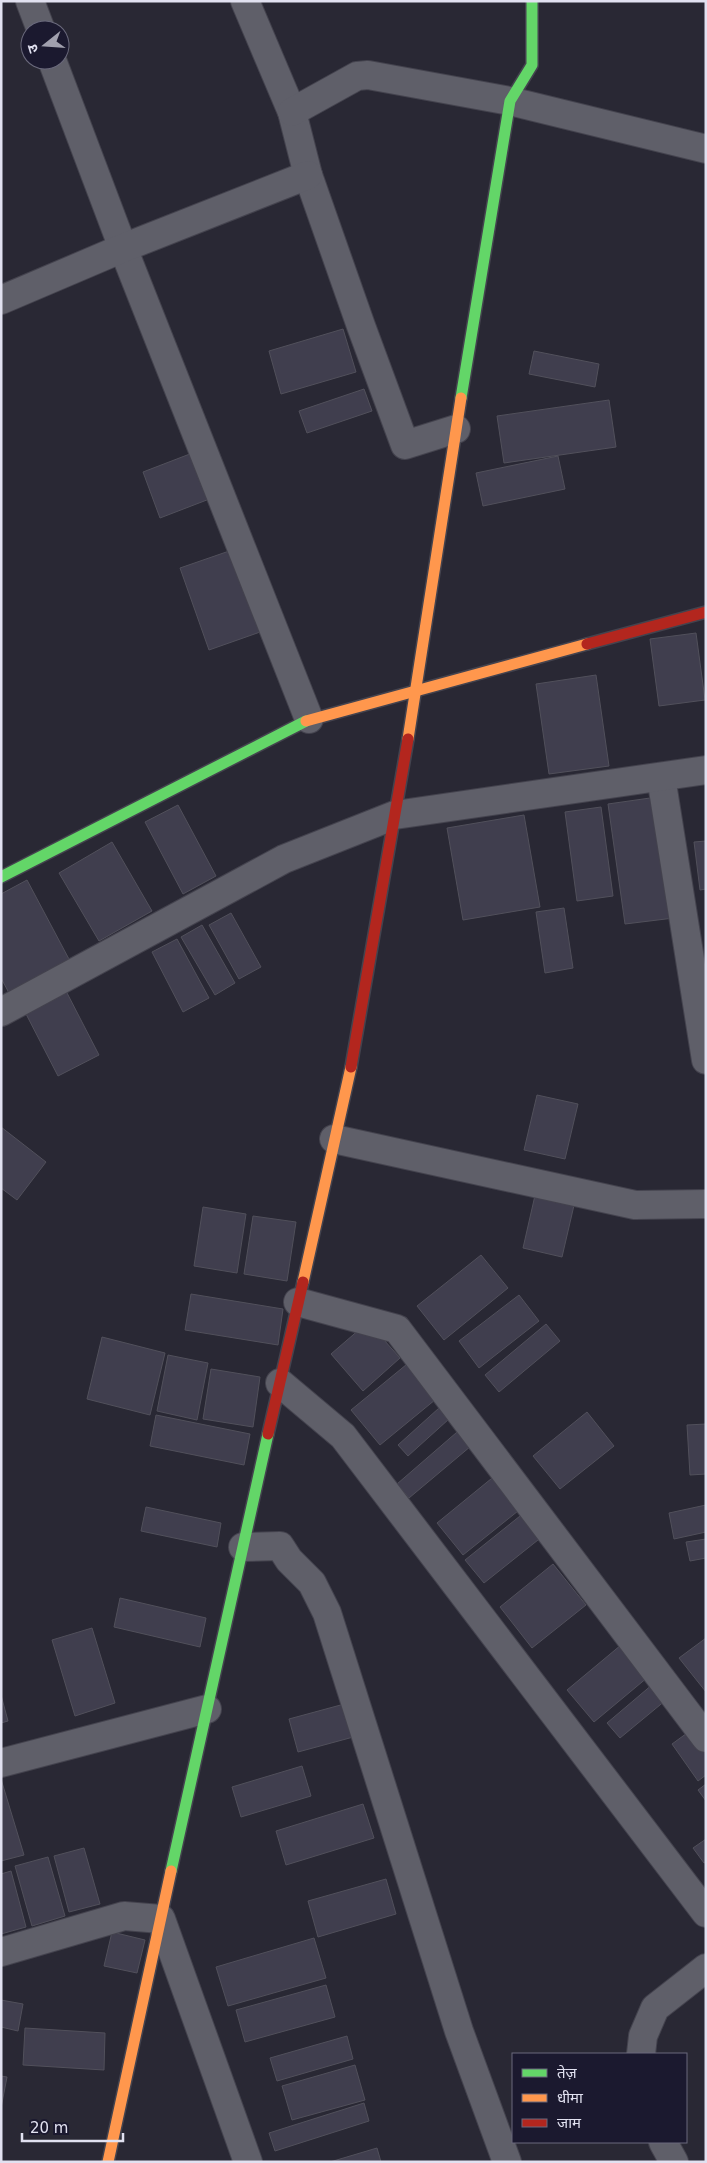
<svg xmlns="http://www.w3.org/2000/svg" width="707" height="2163" font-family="'DejaVu Sans','Noto Sans Devanagari',sans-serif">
	<rect width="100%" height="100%" fill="#292834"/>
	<g fill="#403e4e" stroke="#51505b">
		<polygon points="343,329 356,372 281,394 269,351"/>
		<polygon points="534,351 599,364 595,387 529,374"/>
		<polygon points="364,389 372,411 307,433 299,411"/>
		<polygon points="609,400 616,447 504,463 497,416"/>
		<polygon points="195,452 212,498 160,518 143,472"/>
		<polygon points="558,456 565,489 483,506 476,473"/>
		<polygon points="235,549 263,631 209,650 180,568"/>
		<polygon points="696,633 705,700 659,706 650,639"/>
		<polygon points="596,675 609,766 549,774 536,684"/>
		<polygon points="657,797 674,918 625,924 608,804"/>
		<polygon points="178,805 216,876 183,894 145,822"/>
		<polygon points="601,807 613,896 577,901 565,812"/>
		<polygon points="524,815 540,907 463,920 447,828"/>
		<polygon points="706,841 706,889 700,890 694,842"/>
		<polygon points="112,842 152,911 99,941 59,873"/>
		<polygon points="27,880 70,961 9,993 1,978 1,894"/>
		<polygon points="564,908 573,968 545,973 536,912"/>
		<polygon points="231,913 261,967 239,979 209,925"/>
		<polygon points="202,925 235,983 215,995 181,937"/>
		<polygon points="177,939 209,998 183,1012 152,952"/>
		<polygon points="66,991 99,1055 58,1076 25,1012"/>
		<polygon points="537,1095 578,1104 565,1159 524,1150"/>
		<polygon points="1,1127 46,1162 17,1200 1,1188"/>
		<polygon points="536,1191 575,1201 562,1257 523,1248"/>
		<polygon points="203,1207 246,1214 237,1273 194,1266"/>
		<polygon points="253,1216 296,1222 287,1281 244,1274"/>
		<polygon points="481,1255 508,1288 444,1340 417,1306"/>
		<polygon points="191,1294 283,1309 278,1345 185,1330"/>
		<polygon points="519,1295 539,1321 479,1368 459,1341"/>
		<polygon points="368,1322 400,1358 363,1391 331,1354"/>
		<polygon points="546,1324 560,1341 499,1392 485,1375"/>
		<polygon points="102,1337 165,1353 150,1415 87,1399"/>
		<polygon points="168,1355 208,1363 197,1420 157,1411"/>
		<polygon points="412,1360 441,1395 380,1445 351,1410"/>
		<polygon points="211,1369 260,1377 253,1427 203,1419"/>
		<polygon points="439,1408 449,1419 408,1456 398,1445"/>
		<polygon points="587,1412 614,1446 560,1489 533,1456"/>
		<polygon points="156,1415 250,1434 244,1465 150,1446"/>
		<polygon points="706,1424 706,1474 690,1475 687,1425"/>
		<polygon points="464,1426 477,1441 409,1498 397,1484"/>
		<polygon points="497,1474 523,1507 463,1555 437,1523"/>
		<polygon points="706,1505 706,1532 674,1539 669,1513"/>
		<polygon points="146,1507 221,1523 217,1547 141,1531"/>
		<polygon points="525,1512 543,1536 484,1583 465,1560"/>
		<polygon points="706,1539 706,1558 690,1561 686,1542"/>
		<polygon points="553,1564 586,1605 532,1648 500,1607"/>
		<polygon points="120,1598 206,1618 200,1647 114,1627"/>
		<polygon points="92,1628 115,1703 75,1716 52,1640"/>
		<polygon points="706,1638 706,1692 679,1658"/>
		<polygon points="621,1645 648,1677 594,1722 567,1690"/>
		<polygon points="653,1684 666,1700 620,1738 607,1723"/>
		<polygon points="1,1695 8,1721 1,1723"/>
		<polygon points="348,1703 357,1736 298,1752 289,1719"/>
		<polygon points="694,1728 706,1744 706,1775 698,1781 672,1744"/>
		<polygon points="302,1766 311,1796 241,1817 232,1787"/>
		<polygon points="1,1779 24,1855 1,1861"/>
		<polygon points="706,1784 706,1801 698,1790"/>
		<polygon points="363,1804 374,1838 286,1865 276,1831"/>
		<polygon points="706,1839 706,1862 704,1863 693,1848"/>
		<polygon points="84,1848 100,1904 69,1912 54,1856"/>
		<polygon points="48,1857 65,1916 32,1926 15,1866"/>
		<polygon points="11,1871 26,1927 1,1934 1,1874"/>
		<polygon points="386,1879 396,1914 318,1937 308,1901"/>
		<polygon points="112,1932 145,1940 137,1973 104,1966"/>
		<polygon points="314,1938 326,1978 228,2006 216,1967"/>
		<polygon points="326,1985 335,2017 245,2042 236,2010"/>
		<polygon points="1,2000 23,2004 18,2031 1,2027"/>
		<polygon points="25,2028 105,2033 104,2070 23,2065"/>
		<polygon points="347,2036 353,2059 277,2081 270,2058"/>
		<polygon points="355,2065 365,2100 292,2120 282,2086"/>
		<polygon points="1,2076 7,2077 1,2108"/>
		<polygon points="364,2103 369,2121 275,2151 269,2133"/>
		<polygon points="377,2148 381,2162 330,2162"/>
	</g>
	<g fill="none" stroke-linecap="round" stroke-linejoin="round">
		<defs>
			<g id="street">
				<polyline points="30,1 41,30"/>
				<polyline points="245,1 292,112 308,175 361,326 405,445 456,429"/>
				<polyline points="52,60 123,248 309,719"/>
				<polyline points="292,112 357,76 368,75 510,101 706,149"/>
				<polyline points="1,300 123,248 308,175"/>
				<polyline points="661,777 706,1060"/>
				<polyline points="1,1012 284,859 395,815 706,770"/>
				<polyline points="334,1139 635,1205 706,1204"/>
				<polyline points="298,1302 397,1329 706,1738"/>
				<polyline points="280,1383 343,1436 706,1913"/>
				<polyline points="243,1547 280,1546 289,1560 312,1583 327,1613 459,2031 507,2162"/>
				<polyline points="1,1763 207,1709"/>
				<polyline points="1,1952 124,1916 161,1919 248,2162"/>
				<polyline points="641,2054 643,2036 655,2008 706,1968"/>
				<polyline points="663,2142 674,2162"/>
			</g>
			<g id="fast">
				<polyline points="461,398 510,101 532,65 532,1"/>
				<polyline points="1,877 306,721"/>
				<polyline points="171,1871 268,1434"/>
			</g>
			<g id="slow">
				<polyline points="306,721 587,644"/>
				<polyline points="408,739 461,398"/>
				<polyline points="303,1282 351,1067"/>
				<polyline points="108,2162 171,1871"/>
			</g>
			<g id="jam">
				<polyline points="587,644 706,612"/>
				<polyline points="351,1067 408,739"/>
				<polyline points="268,1434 303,1282"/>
			</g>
		</defs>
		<use href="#street" stroke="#44434e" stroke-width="30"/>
		<use href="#fast" stroke="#44434e" stroke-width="14"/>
		<use href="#slow" stroke="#44434e" stroke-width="14"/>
		<use href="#jam" stroke="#44434e" stroke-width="14"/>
		<use href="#street" stroke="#5f5f69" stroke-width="28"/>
		<use href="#fast" stroke="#63d668" stroke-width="11"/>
		<use href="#slow" stroke="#ff974d" stroke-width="11"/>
		<use href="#jam" stroke="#b3261e" stroke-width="11"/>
	</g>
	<rect width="707" height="2163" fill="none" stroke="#e1e1f0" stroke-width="5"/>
	<rect x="512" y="2053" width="175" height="90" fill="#1b192f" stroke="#6a697c"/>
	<rect x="522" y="2069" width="25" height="8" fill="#63d668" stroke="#6a697c"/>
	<text x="557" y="2078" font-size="15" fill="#e1e1f0">तेज़</text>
	<rect x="522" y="2094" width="25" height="8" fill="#ff974d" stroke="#6a697c"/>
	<text x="557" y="2103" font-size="15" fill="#e1e1f0">धीमा</text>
	<rect x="522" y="2119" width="25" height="8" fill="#b3261e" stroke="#6a697c"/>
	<text x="557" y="2128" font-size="15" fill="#e1e1f0">जाम</text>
	<g transform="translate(45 45) rotate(253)"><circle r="24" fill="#1b192f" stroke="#6a697c"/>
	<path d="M0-4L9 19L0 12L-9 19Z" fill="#a1a0ae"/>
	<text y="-8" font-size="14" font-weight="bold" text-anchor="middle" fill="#e1e1f0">उ</text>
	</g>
	<path d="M22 2133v8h101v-8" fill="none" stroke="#e1e1f0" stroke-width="2.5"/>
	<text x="30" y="2133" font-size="15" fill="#e1e1f0" stroke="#1b192f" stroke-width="4" paint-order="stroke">20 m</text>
</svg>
